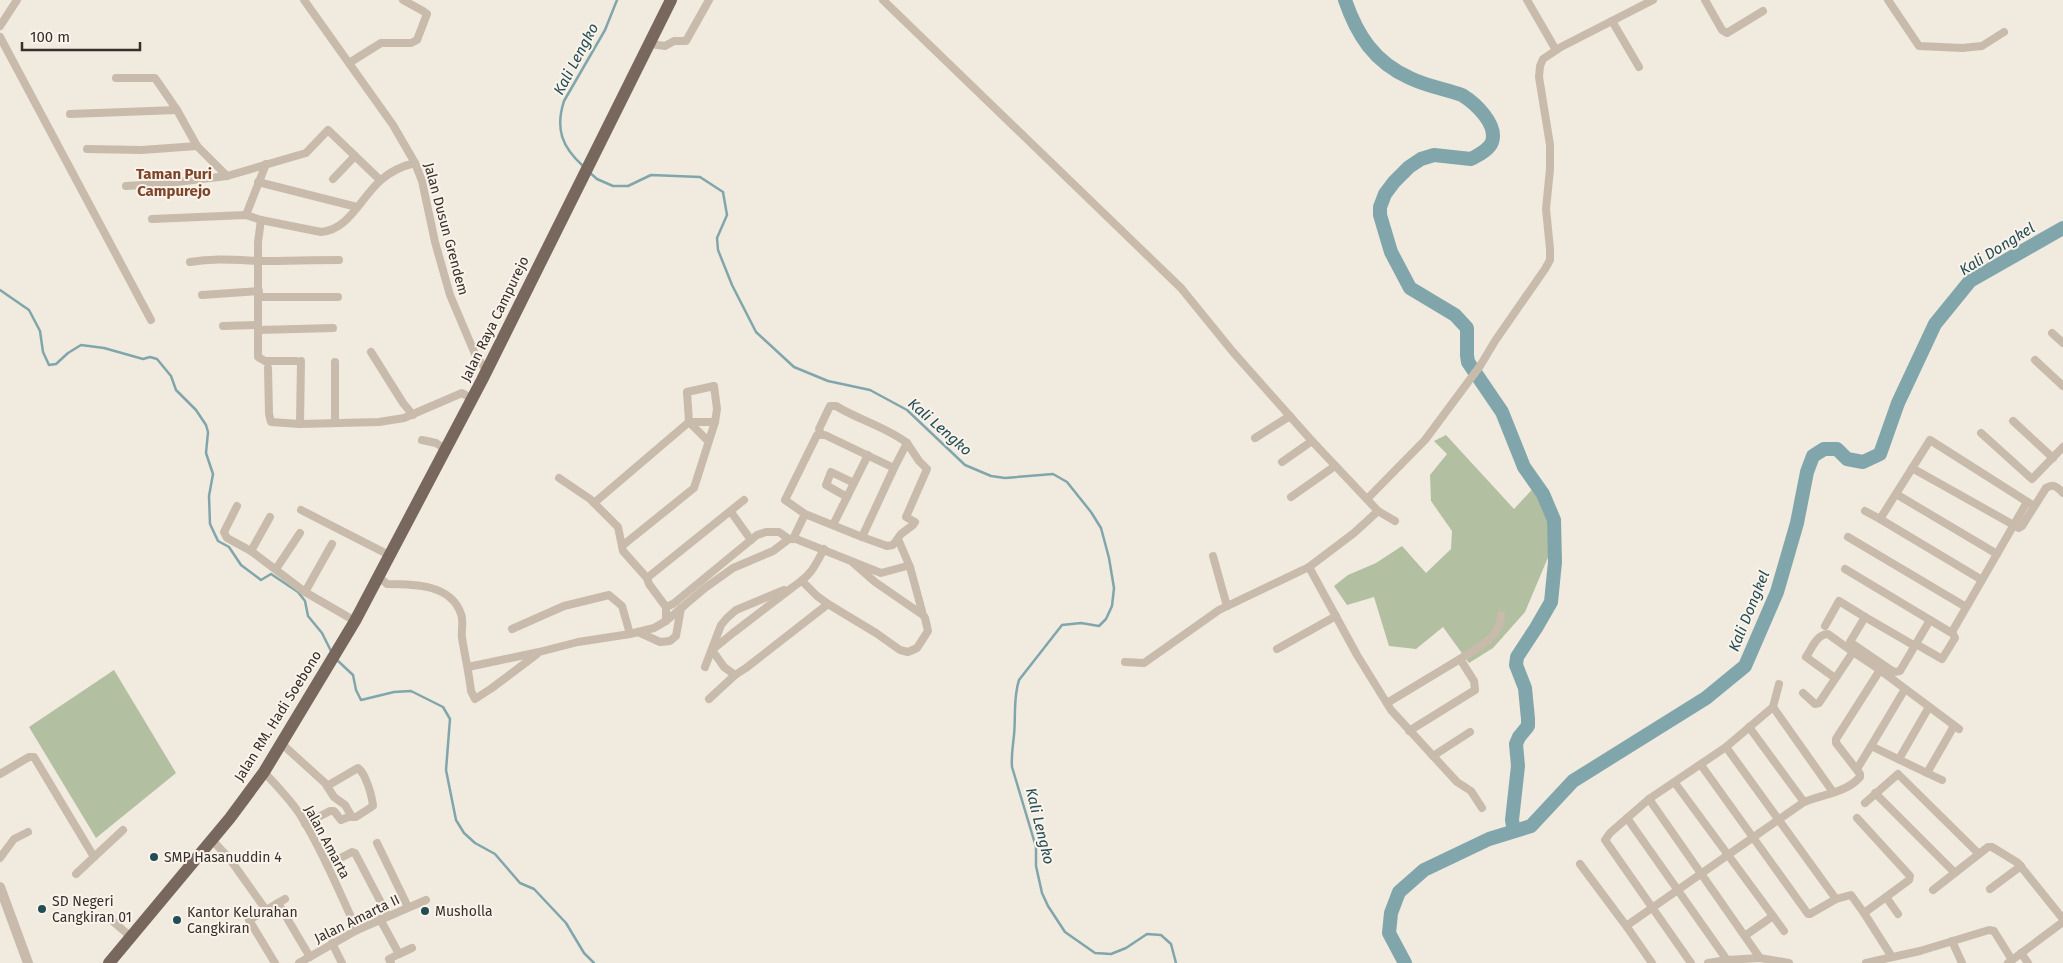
<svg xmlns="http://www.w3.org/2000/svg" width="2063" height="963" font-family="'Fira Sans',sans-serif">
	<rect width="100%" height="100%" fill="#f1eadf"/>
	<g fill="#b2bfa0">
		<polygon points="1446,435 1514,509 1540,481 1560,529 1525,612 1493,648 1469,663 1443,627 1416,649 1389,646 1374,597 1347,605 1334,586 1348,575 1376,563 1402,546 1426,573 1451,549 1452,531 1431,501 1430,475 1447,454 1434,441"/>
		<polygon points="114,670 176,773 96,838 29,727"/>
	</g>
	<g fill="none" stroke-linecap="round" stroke-linejoin="round">
		<g stroke="#80a6ac" stroke-width="2.5">
			<path d="M583,166C562,147 555,129 564,101L605,30L617,0"/>
			<path d="M589,172L597,179L613,186H628L651,175L700,177L723,192L727,215L717,238L718,250L732,285L756,332L794,367L828,381L870,390L907,410L965,465L991,476L1005,478L1053,474L1067,482L1091,512L1101,528L1109,558L1114,588L1112,606L1106,619L1099,626L1081,623L1062,625L1019,680C1013,698 1016,716 1014,735C1013,746 1011,755 1012,767L1036,847V866L1042,893L1048,906L1065,932L1095,953L1111,954L1126,948L1147,934L1161,935L1171,944L1176,963"/>
			<polyline points="0,290 29,310 40,331 43,352 49,365 56,364 68,353 81,345 104,348 143,359 150,357 157,359 171,376 176,390 196,410 206,425 208,432 206,453 213,474 209,496 210,524 218,541 229,547 241,565 261,580 271,574 298,592 305,601 308,616 322,633 331,651"/>
			<polyline points="337,660 353,675 356,690 361,700 394,692 411,691 443,707 450,719 446,770 456,820 464,833 475,843 495,854 520,883 534,889 566,923 584,953 594,963"/>
		</g>
		<g stroke="#80a6ac" stroke-width="14">
			<path d="M1345,0C1357,35 1374,62 1410,78C1426,86 1445,89 1462,95C1475,103 1498,124 1492,142C1489,150 1478,155 1471,159L1434,155L1421,159L1409,167L1394,182L1385,194L1380,207V215L1391,252L1410,288L1455,315L1467,328V355L1468,362L1502,412L1524,467L1543,494L1554,520L1555,562L1551,602L1536,628L1517,657L1516,665L1525,688L1528,719V726L1519,737L1516,744L1518,766L1512,820L1514,831"/>
			<polyline points="1405,963 1389,933 1391,913 1399,892 1424,870 1489,839 1531,826 1573,781 1706,698 1745,666 1777,592 1797,523 1807,472 1813,456 1824,449 1837,449 1847,459 1863,462 1880,454 1898,403 1935,324 1970,281 2063,228"/>
		</g>
		<g stroke="#c8bbab" stroke-width="8">
			<polyline points="304,0 393,125 415,163 422,181 435,242 450,295 475,354 486,370"/>
			<polyline points="883,0 1181,288 1233,352 1312,441 1378,511 1354,533 1309,567 1357,655 1391,710 1457,782 1471,791 1482,808"/>
			<polyline points="1527,0 1556,50"/>
			<polyline points="1705,0 1722,30 1727,33 1763,11"/>
			<polyline points="1888,0 1919,46 1962,48 1982,46 2004,32"/>
			<polyline points="1612,21 1639,67"/>
			<polyline points="0,26 17,0"/>
			<polyline points="0,37 151,320"/>
			<polyline points="650,44 665,46 674,41 686,41 709,0"/>
			<polyline points="349,63 381,43 411,43 417,40 427,14 423,11 403,0"/>
			<polyline points="116,78 155,78 177,110 197,146 227,176"/>
			<polyline points="70,114 177,110"/>
			<polyline points="87,149 142,150 197,146"/>
			<polyline points="333,179 355,156"/>
			<polyline points="258,182 357,207"/>
			<polyline points="126,186 160,184 227,176 306,153 328,130 380,180"/>
			<polyline points="246,215 266,164"/>
			<path d="M152,219L246,215L261,220L321,232C349,230 361,197 381,180C391,171 402,166 415,163"/>
			<polyline points="261,220 258,242 258,357 265,361 296,361"/>
			<path d="M190,262C214,258 236,260 260,261C287,261 313,260 339,260"/>
			<polyline points="202,295 259,291"/>
			<polyline points="258,297 338,297"/>
			<polyline points="223,326 258,325"/>
			<polyline points="259,330 333,328"/>
			<polyline points="2052,333 2063,343"/>
			<polyline points="371,352 403,403 413,415"/>
			<polyline points="2035,360 2063,386"/>
			<polyline points="301,361 300,424 379,422 404,418 462,393 472,399"/>
			<polyline points="335,362 335,422"/>
			<polyline points="268,368 269,414 271,422 300,424"/>
			<polyline points="2013,421 2053,458"/>
			<polyline points="1981,433 2032,479 2063,447"/>
			<path d="M821,434L819,429L830,406H836C859,420 886,427 907,443"/>
			<polyline points="1255,438 1290,416"/>
			<polyline points="422,440 436,443 445,449"/>
			<polyline points="1282,462 1312,441"/>
			<path d="M1912,468L2019,528L2022,526L2046,488C2054,483 2057,487 2063,493"/>
			<polyline points="559,478 590,499 618,527 623,551 647,578"/>
			<polyline points="1896,494 1997,554"/>
			<polyline points="847,497 826,485 831,472 854,483"/>
			<polyline points="1291,497 1335,466"/>
			<polyline points="1367,499 1425,440 1480,366 1495,341 1545,269 1550,260 1550,249 1546,209 1550,169 1550,145 1539,77 1540,66 1543,59 1561,47 1653,0"/>
			<polyline points="594,503 689,422 715,422"/>
			<polyline points="237,506 224,532 227,538 251,551 305,592 355,621"/>
			<polyline points="301,510 391,556"/>
			<polyline points="1378,511 1395,521"/>
			<polyline points="1865,511 1880,519 1930,440 2034,506"/>
			<polyline points="731,512 751,540"/>
			<polyline points="1880,519 1982,580"/>
			<polyline points="833,525 868,455"/>
			<polyline points="862,537 887,546 893,545 901,534 913,525 915,522 906,517 927,469 919,461 907,443 894,468"/>
			<polyline points="1848,537 1966,607"/>
			<polyline points="793,539 805,514 785,500 817,435 825,435 894,468 862,537 805,514"/>
			<polyline points="898,539 910,567"/>
			<polyline points="622,546 694,488 715,422 717,409 714,386 687,392 689,422 708,441"/>
			<polyline points="251,551 270,517"/>
			<polyline points="1213,556 1227,606"/>
			<polyline points="276,569 300,533"/>
			<polyline points="1845,569 1950,632 1952,632 2027,502"/>
			<path d="M379,577L387,584C414,584 451,584 461,614C464,621 461,630 462,638C465,656 469,673 471,691L475,699L492,688L537,654"/>
			<path d="M802,581L817,596L828,604L746,668L735,675L724,667L712,650L733,633L793,587C811,575 814,568 824,549"/>
			<polyline points="305,592 332,544"/>
			<polyline points="828,604 876,633 900,650 908,652 917,648 928,631 925,618 921,612"/>
			<polyline points="666,607 649,584 647,578 744,500"/>
			<polyline points="666,621 666,607 673,604 757,535 766,532 779,532 789,539"/>
			<polyline points="1825,626 1839,601 1865,617"/>
			<polyline points="512,629 564,606 609,595 622,606 630,634"/>
			<polyline points="638,632 660,642 670,641 676,636 681,608"/>
			<polyline points="1916,644 1942,659 1955,638 1952,632"/>
			<polyline points="1915,646 1865,617 1850,642 1894,672 1900,671 1930,620"/>
			<polyline points="1277,649 1336,616"/>
			<polyline points="1125,662 1144,663 1219,610 1309,567"/>
			<polyline points="468,667 539,652 578,642 630,634 654,628 666,621 705,588 733,568 773,551 789,539 796,539 881,573 907,566 910,567 922,611 920,613 875,582 851,561"/>
			<polyline points="705,667 721,625 727,618 736,610 784,590"/>
			<path d="M1835,678L1806,657C1812,648 1817,634 1828,634L1853,652"/>
			<polyline points="1779,684 1773,707 1833,792"/>
			<polyline points="1803,693 1815,704 1819,703 1853,652 1880,670"/>
			<polyline points="709,699 735,675"/>
			<polyline points="1387,703 1460,659"/>
			<polyline points="1749,727 1804,802"/>
			<path d="M1409,731L1475,690L1474,681L1460,659C1477,648 1501,638 1501,615"/>
			<path d="M282,744L325,783L334,797L345,805L352,817H356L373,806C372,796 366,774 358,768L327,786"/>
			<polyline points="1871,746 1905,689"/>
			<polyline points="1726,747 1836,899"/>
			<polyline points="1433,756 1470,732"/>
			<polyline points="1899,759 1929,707"/>
			<polyline points="1701,765 1808,914 1810,914 1836,899 1851,895 1864,913"/>
			<polyline points="1857,769 1871,746 1927,773 1954,726"/>
			<path d="M264,772C276,785 289,798 299,813C322,850 339,891 357,930"/>
			<polyline points="1927,773 1942,780"/>
			<polyline points="0,774 29,757 34,757 94,857 123,830"/>
			<polyline points="1675,783 1784,931"/>
			<polyline points="1875,793 1955,873"/>
			<polyline points="1649,799 1760,958 1727,960 1708,963"/>
			<polyline points="1865,803 1898,774 1979,854"/>
			<polyline points="1627,818 1727,960"/>
			<polyline points="1857,818 1910,876 1909,880 1886,897"/>
			<polyline points="305,824 330,811 334,811 341,820 351,816"/>
			<polyline points="212,840 229,858 266,910"/>
			<polyline points="377,843 408,907"/>
			<polyline points="0,858 14,839 28,832"/>
			<polyline points="1580,864 1627,927"/>
			<polyline points="327,865 352,852 355,853 388,916"/>
			<polyline points="76,874 94,857"/>
			<polyline points="1990,889 2021,866"/>
			<polyline points="1933,890 1988,847 1992,847 2018,863 2063,919"/>
			<polyline points="278,903 310,957"/>
			<polyline points="109,918 131,937"/>
			<polyline points="380,919 399,954 389,959 391,963"/>
			<polyline points="1746,935 1773,916"/>
			<polyline points="1952,941 1962,963"/>
			<polyline points="332,943 342,963"/>
			<polyline points="2021,953 2028,963"/>
			<polyline points="399,954 412,948"/>
			<polyline points="1892,957 1864,913 1886,897 1898,914"/>
			<polyline points="1760,958 1789,963"/>
			<polyline points="275,963 249,920 285,899"/>
			<polyline points="299,963 357,930 426,900"/>
			<path d="M1652,963L1627,927L1629,924L1804,802C1823,794 1846,793 1860,777V774L1836,743V739L1880,670L1959,729"/>
			<polyline points="1691,963 1605,840 1610,833 1649,799 1726,747 1773,707"/>
			<polyline points="1866,963 1920,951 1989,930 1994,931 2012,960"/>
			<polyline points="2008,963 2063,922"/>
		</g>
		<polyline stroke="#c8bbab" stroke-width="10" points="0,887 28,963"/>
		<polyline stroke="#77675c" stroke-width="12" points="109,963 230,818 264,772 355,621 482,380 671,0"/>
	</g>
	<g fill="#234d55" stroke="#f9f3eb" stroke-width="2">
		<circle cx="154" cy="857" r="5"/>
		<circle cx="42" cy="909" r="5"/>
		<circle cx="425" cy="911" r="5"/>
		<circle cx="177" cy="920" r="5"/>
	</g>
	<g text-anchor="middle" dominant-baseline="central" stroke-width="4" stroke-linejoin="round" paint-order="stroke">
		<g font-size="14" fill="#362f2a" stroke="#f9f3eb">
			<text transform="translate(446 229) rotate(75)">Jalan Dusun Grendem</text>
			<text transform="translate(495 319) rotate(-64)">Jalan Raya Campurejo</text>
			<text transform="translate(278 716) rotate(-58)">Jalan RM. Hadi Soebono</text>
			<text transform="translate(327 842) rotate(62)">Jalan Amarta</text>
			<text transform="translate(357 919) rotate(-26)">Jalan Amarta II</text>
		</g>
		<g font-size="14" fill="#362f2a" stroke="#f9f3eb" text-anchor="start">
			<text x="164" y="857">SMP Hasanuddin 4</text>
			<text x="52" y="901">SD Negeri<tspan x="52" dy="16">Cangkiran 01</tspan></text>
			<text x="435" y="911">Musholla</text>
			<text x="187" y="912">Kantor Kelurahan<tspan x="187" dy="16">Cangkiran</tspan></text>
		</g>
		<g font-size="15" font-style="italic" fill="#234d55" stroke="#f9f3eb">
			<text transform="translate(576 59) rotate(-62)">Kali Lengko</text>
			<text transform="translate(1997 249) rotate(-32)">Kali Dongkel</text>
			<text transform="translate(940 427) rotate(41)">Kali Lengko</text>
			<text transform="translate(1749 611) rotate(-68)">Kali Dongkel</text>
			<text transform="translate(1040 826) rotate(76)">Kali Lengko</text>
		</g>
		<g font-size="15" font-weight="bold" fill="#7f4529" stroke="#f9f3eb">
			<text x="174" y="174">Taman Puri<tspan x="174" dy="17">Campurejo</tspan></text>
		</g>
	</g>
	<path d="M22 42v8h118v-8" fill="none" stroke="#362f2a" stroke-width="2.5"/>
	<text x="30" y="42" font-size="15" fill="#362f2a" stroke="#f9f3eb" stroke-width="4" paint-order="stroke">100 m</text>
</svg>
